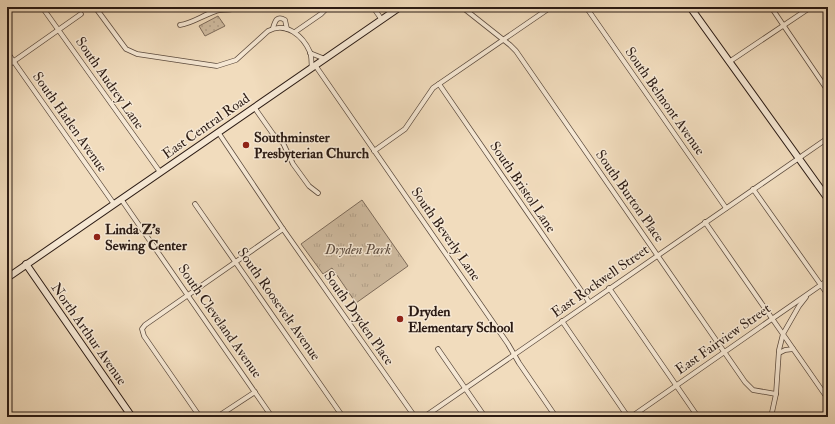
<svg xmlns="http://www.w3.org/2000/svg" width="835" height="424" font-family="'IM FELL Double Pica',serif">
	<defs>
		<pattern id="park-tufts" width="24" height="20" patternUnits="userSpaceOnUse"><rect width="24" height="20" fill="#cfbba0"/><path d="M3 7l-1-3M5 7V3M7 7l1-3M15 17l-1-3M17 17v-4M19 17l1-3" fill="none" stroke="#b2a089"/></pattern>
		<pattern id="garden-dots" width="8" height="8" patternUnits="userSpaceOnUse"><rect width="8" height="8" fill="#cfbba0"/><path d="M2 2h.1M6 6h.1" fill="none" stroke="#b2a089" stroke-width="1.8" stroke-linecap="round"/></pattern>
	</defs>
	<rect width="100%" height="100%" fill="#f1dcbd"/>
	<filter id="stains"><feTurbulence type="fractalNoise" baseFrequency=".005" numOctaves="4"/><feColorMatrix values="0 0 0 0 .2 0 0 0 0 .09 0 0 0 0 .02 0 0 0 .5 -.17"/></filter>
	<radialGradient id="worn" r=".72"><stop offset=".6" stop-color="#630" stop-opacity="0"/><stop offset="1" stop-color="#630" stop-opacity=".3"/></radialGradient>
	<polygon fill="url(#park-tufts)" stroke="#7d6b5a" points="362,200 408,266 356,303 332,268 323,274 301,244"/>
	<polygon fill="url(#garden-dots)" stroke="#7d6b5a" points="218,16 225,26 205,36 199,26"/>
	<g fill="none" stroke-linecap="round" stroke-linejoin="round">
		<defs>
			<g id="street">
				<polyline points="42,7 160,172"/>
				<path d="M95,7L123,45L126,49L137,54L217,66L236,60L268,31C286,21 303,36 310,52C312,57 311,63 312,68"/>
				<polyline points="373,7 382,20"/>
				<polyline points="462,7 510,45 516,51 745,382 753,390 776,394"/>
				<polyline points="586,7 726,208"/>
				<polyline points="771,7 828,91"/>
				<path d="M180,25C193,23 203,15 216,11C223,8 231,12 238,7"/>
				<path d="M273,28C275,21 277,15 285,20L287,29"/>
				<polyline points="295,32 321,14 328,7"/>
				<polyline points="7,52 114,204"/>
				<polyline points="310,53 325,59"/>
				<polyline points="729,62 811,7"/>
				<polyline points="315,65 508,344 519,363 556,417"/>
				<polyline points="7,66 81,14"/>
				<polyline points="439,84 589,302"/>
				<polyline points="254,107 273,134 283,143 293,164 309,186 318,193"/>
				<polyline points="218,132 283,229 415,417"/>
				<polyline points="374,151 405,129 433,88 551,7"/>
				<polyline points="753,189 828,295"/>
				<polyline points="121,199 272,417"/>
				<polyline points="195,204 343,417"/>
				<polyline points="705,222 828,399"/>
				<polyline points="609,288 698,417"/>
				<polyline points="562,321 628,417"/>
				<polyline points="438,349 485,417"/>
				<polyline points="779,353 785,350 793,349"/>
				<polyline points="200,417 144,336 142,329 145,325 283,229"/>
				<polyline points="217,417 255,392"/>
				<polyline points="424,417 828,138"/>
				<polyline points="631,417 828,280"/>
				<polyline points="771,417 776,394 779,350 783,334 799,306 806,297"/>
			</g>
			<g id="secondary">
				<polyline points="690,7 828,199"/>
				<polyline points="26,264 132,417"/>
				<polyline points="7,278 400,7"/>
			</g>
		</defs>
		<use href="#street" stroke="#5c4b3e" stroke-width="5.5"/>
		<use href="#secondary" stroke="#2b1b14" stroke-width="8"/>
		<use href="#street" stroke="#f6e8d4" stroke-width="4"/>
		<use href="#secondary" stroke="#f6e8d4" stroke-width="6"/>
	</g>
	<g fill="#8f2418" stroke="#f6e8d4" stroke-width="1.5">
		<circle cx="246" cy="145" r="4"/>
		<circle cx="97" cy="237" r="4"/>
		<circle cx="400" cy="319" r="4"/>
	</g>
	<g text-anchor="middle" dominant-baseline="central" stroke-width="3" stroke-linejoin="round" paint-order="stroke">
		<g font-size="14" fill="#2b1b14" stroke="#f6e8d4">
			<text transform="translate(110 83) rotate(55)">South Audrey Lane</text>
			<text transform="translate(665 101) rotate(55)">South Belmont Avenue</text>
			<text transform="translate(70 122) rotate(55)">South Hatlen Avenue</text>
			<text transform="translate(206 126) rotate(-35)">East Central Road</text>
			<text transform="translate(523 187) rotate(56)">South Bristol Lane</text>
			<text transform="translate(630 196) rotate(55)">South Burton Place</text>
			<text transform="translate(446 234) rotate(55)">South Beverly Lane</text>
			<text transform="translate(600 281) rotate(-35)">East Rockwell Street</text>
			<text transform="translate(279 304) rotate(55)">South Roosevelt Avenue</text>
			<text transform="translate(359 318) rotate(55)">South Dryden Place</text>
			<text transform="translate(220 321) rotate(55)">South Cleveland Avenue</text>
			<text transform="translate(89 334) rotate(55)">North Arthur Avenue</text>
			<text transform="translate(723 339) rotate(-35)">East Fairview Street</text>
		</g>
		<g font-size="14" font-weight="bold" fill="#2b1b14" stroke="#f6e8d4" text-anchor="start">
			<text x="254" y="137">Southminster<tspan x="254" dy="16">Presbyterian Church</tspan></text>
			<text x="105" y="229">Linda Z's<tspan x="105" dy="16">Sewing Center</tspan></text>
			<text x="408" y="311">Dryden<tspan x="408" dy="16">Elementary School</tspan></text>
		</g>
		<g font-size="14" font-style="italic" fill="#5c4b3e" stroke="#f6e8d4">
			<text x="358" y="249">Dryden Park</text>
		</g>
	</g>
	<rect width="835" height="424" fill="none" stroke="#f1dcbd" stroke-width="24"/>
	<rect x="8" y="8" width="819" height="408" fill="none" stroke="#2b1b14" stroke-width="2"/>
	<rect x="12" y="12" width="811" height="400" fill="none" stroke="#2b1b14"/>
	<rect width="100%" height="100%" filter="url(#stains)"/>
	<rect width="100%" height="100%" fill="url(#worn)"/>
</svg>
